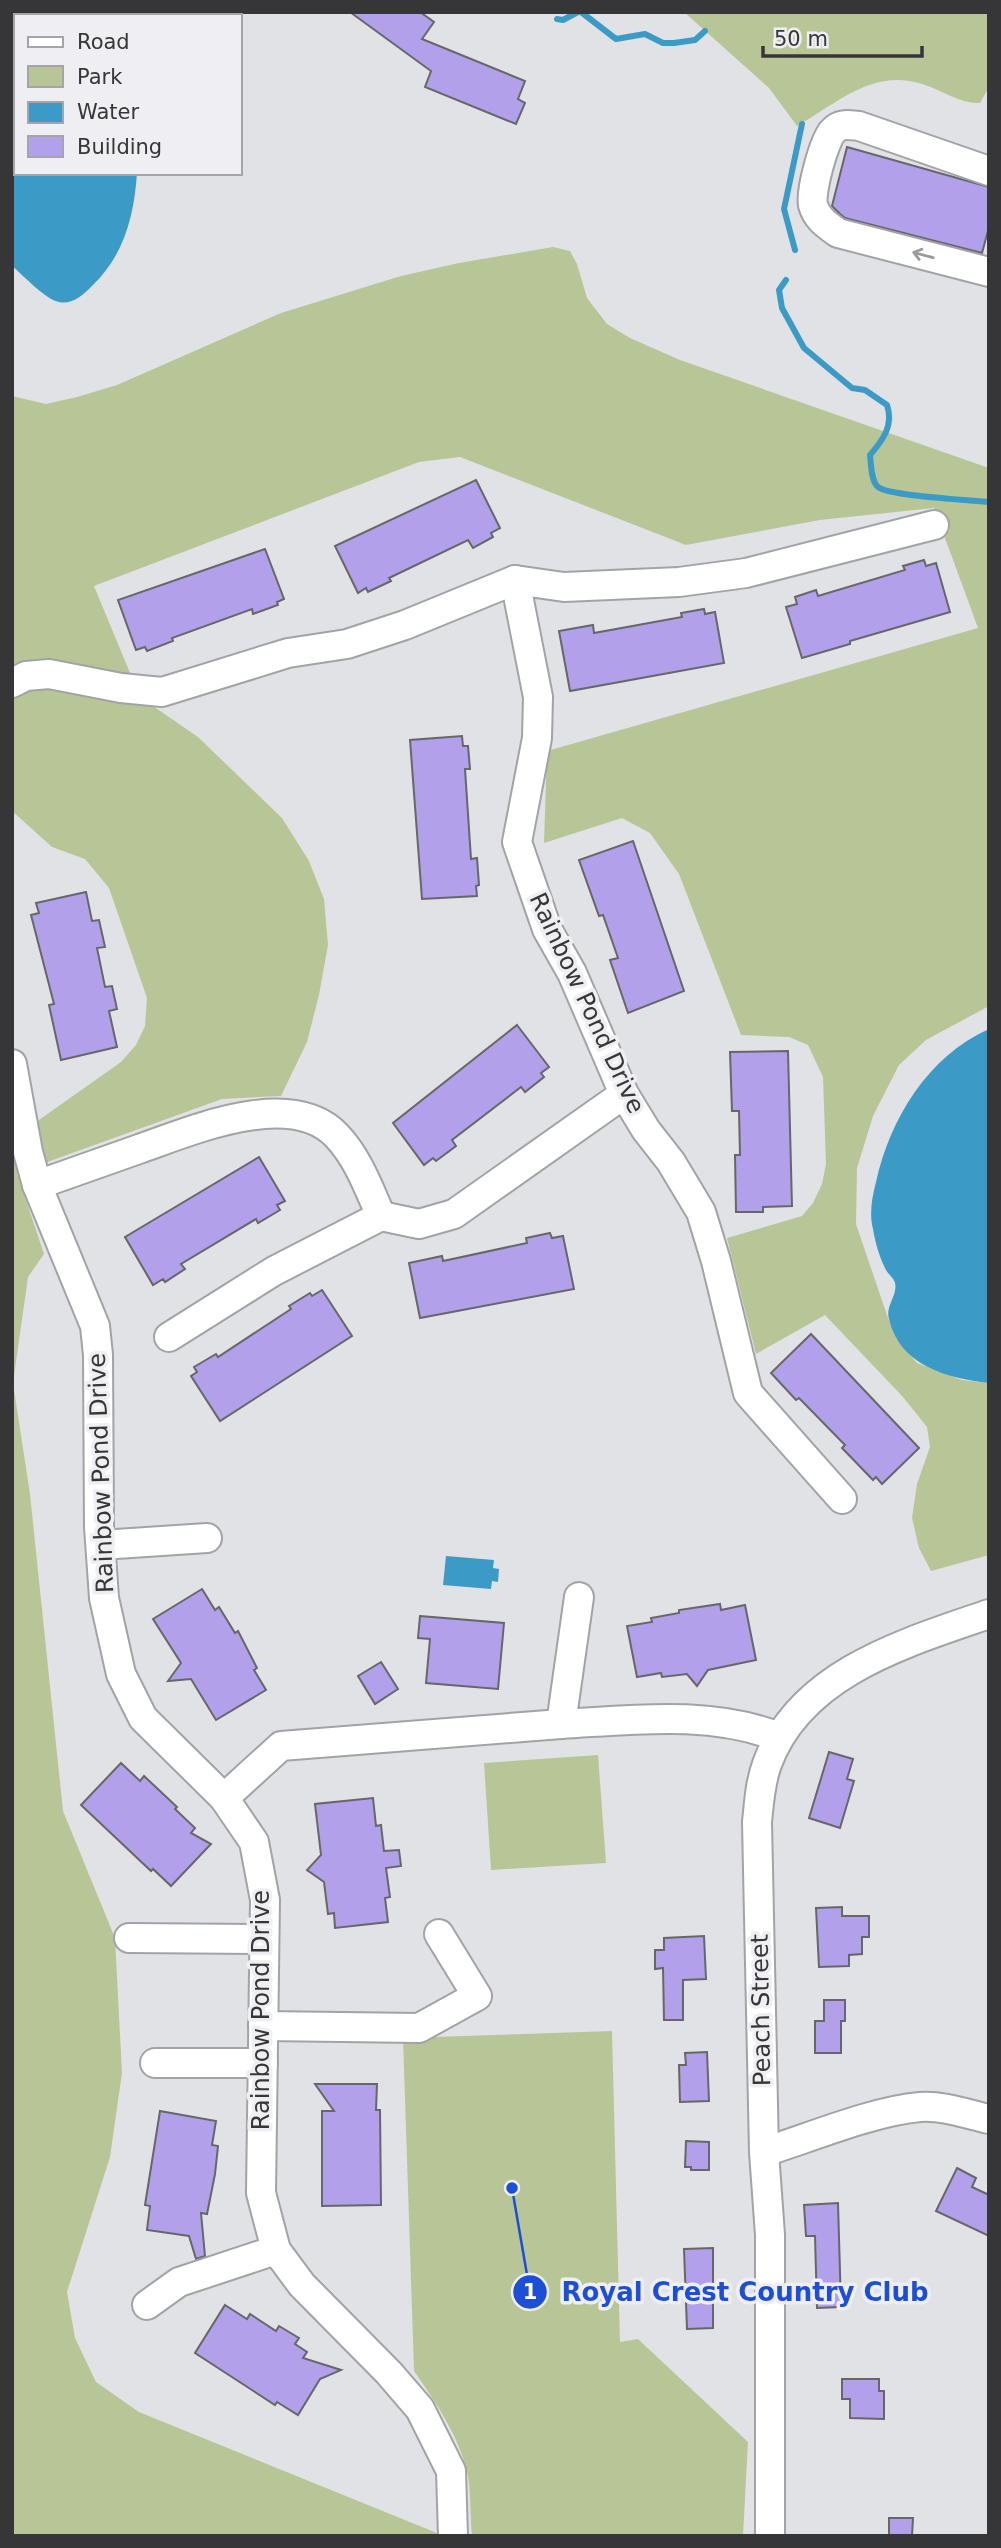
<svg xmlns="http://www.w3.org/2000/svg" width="1001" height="2548" font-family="'DejaVu Sans',sans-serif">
	<rect width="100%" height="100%" fill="#e1e2e6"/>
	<g fill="#b8c697">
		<path d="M684,12H989V87L980,103C960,104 944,91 925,85C874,67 839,102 797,126L769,88Z"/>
		<polygon points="553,247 570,251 577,264 587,298 607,324 630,338 680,360 989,468 989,1006 926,1040 899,1065 873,1116 857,1168 856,1224 888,1318 900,1342 917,1363 962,1380 989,1383 989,1555 931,1571 919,1548 912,1518 917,1484 930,1447 927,1427 903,1397 825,1315 756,1354 727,1238 802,1216 813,1203 822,1184 826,1164 823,1077 808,1045 789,1037 741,1035 679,874 650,833 622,818 544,843 547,751 978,628 934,508 820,520 686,545 460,457 419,462 94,586 140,697 198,737 282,818 309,861 324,899 328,945 319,995 307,1042 281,1096 222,1099 17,1173 44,1254 28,1277 13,1383 30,1494 63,1811 115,1938 122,2073 110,2157 67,2292 75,2338 96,2382 139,2412 437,2533 450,2536 12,2536 12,1139 121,1062 136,1045 145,1026 147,998 109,888 85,859 52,847 12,811 12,396 46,404 77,397 117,385 281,313 401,276 459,263"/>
		<polygon points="598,1755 606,1863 491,1870 484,1763"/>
		<path d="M612,2031L620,2342L638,2339L748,2442L743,2536H472C470,2516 471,2495 468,2476C460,2437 436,2403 414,2371L403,2038Z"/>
	</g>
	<g fill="#3c9bc6">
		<polygon points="53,12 161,12 160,16 65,16"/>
		<path d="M12,83L16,84V173H137C134,217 124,255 92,286C83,295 72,305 59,302C46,300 23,275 12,266Z"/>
		<path d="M989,1029V1383C947,1378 900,1366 889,1319C885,1306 898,1295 895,1283C894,1278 888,1274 886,1270C880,1259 875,1242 873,1229C869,1214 872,1197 876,1182C890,1119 928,1056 989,1029Z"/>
		<polygon points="446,1556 494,1560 493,1568 499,1569 498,1582 492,1581 491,1589 443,1585"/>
	</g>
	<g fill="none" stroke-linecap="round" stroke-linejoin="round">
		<g stroke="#3c9bc6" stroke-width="6">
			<polyline points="581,12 616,39 645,34 663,43 674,43 695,40 705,31"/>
			<polyline points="557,19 563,20 578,12"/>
			<polyline points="795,250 784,209 802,124"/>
			<path d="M786,280L779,290L782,308L804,348L852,388L865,390L887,405C894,425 883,440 870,455C871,464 871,481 878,487C888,496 970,500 989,502"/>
		</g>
	</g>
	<g fill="#b2a0eb" stroke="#67676a" stroke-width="2">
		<polygon points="350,12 420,12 434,22 422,39 525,81 518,99 525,103 516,124 425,87 431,71"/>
		<polygon points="847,147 989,187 989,227 982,253 845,218 840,214 832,206"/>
		<polygon points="476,480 500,528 491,533 493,537 473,548 468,540 389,578 391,581 368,592 366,588 358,593 335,546"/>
		<polygon points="265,549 284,599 277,602 278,605 253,614 252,609 172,638 173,641 147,651 145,647 136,650 118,600"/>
		<polygon points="924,560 926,566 936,563 950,612 850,641 850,644 802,658 786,607 797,604 795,597 816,590 818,596 905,570 903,566"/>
		<polygon points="704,609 705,614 715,612 724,663 570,691 559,631 593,625 594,633 682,617 681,613"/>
		<polygon points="462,736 463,746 468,746 470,769 465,769 471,859 477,858 479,885 476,886 477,896 422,899 410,740"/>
		<polygon points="633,841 684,991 628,1013 610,960 618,958 603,915 599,916 579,860"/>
		<polygon points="86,892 92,921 99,920 105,947 97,948 105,987 112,986 117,1009 109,1011 117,1047 61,1060 49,1005 54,1004 31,915 39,913 36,903"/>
		<polygon points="517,1025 549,1067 541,1073 544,1077 525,1092 521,1087 452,1140 456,1146 436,1161 433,1158 424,1165 393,1123"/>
		<polygon points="788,1051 792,1206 763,1207 763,1212 736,1212 735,1155 740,1155 739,1111 732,1111 730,1052"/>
		<polygon points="259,1157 285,1201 277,1205 280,1210 258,1223 256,1219 181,1264 185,1269 165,1282 163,1279 153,1285 125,1237"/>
		<polygon points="550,1233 552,1238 563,1236 574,1289 420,1318 409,1263 442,1256 443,1261 527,1243 526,1238"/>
		<polygon points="322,1290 352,1336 220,1421 191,1376 197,1372 194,1367 216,1354 218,1357 291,1309 289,1306 310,1293 312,1296"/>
		<polygon points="811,1334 919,1448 882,1484 876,1477 873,1480 842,1448 845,1445 799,1398 796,1400 771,1373"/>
		<polygon points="202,1589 215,1610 219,1607 235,1633 238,1631 257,1668 254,1670 266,1690 216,1720 191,1679 168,1681 181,1663 153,1619"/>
		<polygon points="720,1604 721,1610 745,1605 756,1660 708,1670 697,1686 687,1674 662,1677 661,1673 637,1677 627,1626 652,1622 651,1618 679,1613 679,1610"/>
		<polygon points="420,1616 504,1623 498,1689 426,1683 430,1639 418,1638"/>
		<polygon points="381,1662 398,1689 375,1704 358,1676"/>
		<polygon points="829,1752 853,1759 847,1779 854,1781 840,1828 809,1818"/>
		<polygon points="121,1763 140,1781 144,1776 177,1807 175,1809 195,1828 191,1833 211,1844 171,1886 153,1869 151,1871 81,1805"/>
		<polygon points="373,1798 376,1826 381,1825 384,1851 399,1850 401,1866 386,1868 390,1897 385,1898 388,1922 335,1928 334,1913 328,1914 324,1882 307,1870 321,1855 315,1804"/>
		<polygon points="842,1907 842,1916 869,1916 869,1937 862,1937 862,1954 849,1955 849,1966 819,1967 816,1908"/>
		<polygon points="704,1936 706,1979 683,1980 683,2020 664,2020 663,1968 655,1969 655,1950 664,1950 664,1938"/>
		<polygon points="824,2000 845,2000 845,2021 841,2021 841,2053 815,2053 815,2021 824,2021"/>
		<polygon points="707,2052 709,2101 680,2102 679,2065 686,2065 685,2053"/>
		<polygon points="315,2084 377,2084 376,2110 380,2110 381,2205 322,2206 322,2111 334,2111"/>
		<polygon points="160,2111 216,2121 212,2145 218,2146 215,2174 207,2214 201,2213 205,2256 196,2259 189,2236 147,2230 150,2206 145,2205"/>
		<polygon points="686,2141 709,2142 709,2170 691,2170 691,2167 685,2167"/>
		<polygon points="957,2168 976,2178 972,2187 989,2195 989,2236 936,2211"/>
		<polygon points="838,2203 841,2307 817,2308 815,2236 806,2236 804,2205"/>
		<polygon points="713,2248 713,2328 687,2329 684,2249"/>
		<polygon points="225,2305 247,2319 250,2314 276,2331 279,2326 299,2338 295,2344 307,2352 303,2358 341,2370 320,2379 298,2415 277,2402 275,2405 195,2353"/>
		<polygon points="842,2379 879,2379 879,2391 884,2391 884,2419 850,2418 850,2399 842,2399"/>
		<polygon points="889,2518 913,2518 912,2536 889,2536"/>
	</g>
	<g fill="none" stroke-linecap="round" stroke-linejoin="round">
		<defs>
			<g id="minor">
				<path d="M989,171L859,126C849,125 840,123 833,131C824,140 810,192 813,205C817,219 827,225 838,233L989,272"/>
				<polyline points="515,580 564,587 679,582 746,573 934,525"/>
				<polyline points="12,683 26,676 49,674 121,688 162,692 288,653 347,644 405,625 515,580 538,697 537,738 517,842 547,929 572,973 624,1094 646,1130 671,1162 701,1212 716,1261 748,1393 842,1499"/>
				<polyline points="12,1064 28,1152 37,1185 95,1326 98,1355 99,1527 104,1598 121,1674 143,1718 224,1798 254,1842 265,1900 261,2193 276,2250 302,2285 389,2373 420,2409 451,2471 453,2536"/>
				<path d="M37,1185C71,1173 105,1161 139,1149C191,1131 291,1087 337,1136C358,1158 369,1189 381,1216"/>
				<polyline points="169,1337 274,1271 381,1216 419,1224 454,1214 624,1094"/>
				<polyline points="101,1545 207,1538"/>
				<path d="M579,1597L561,1724C634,1720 710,1710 779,1737"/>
				<polyline points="224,1798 281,1746 561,1724"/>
				<polyline points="129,1938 264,1939"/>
				<polyline points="263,2026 419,2028 477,1996 439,1934"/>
				<polyline points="155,2063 263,2063"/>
				<path d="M764,2152C809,2138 873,2111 920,2107C942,2105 967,2114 989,2119"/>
				<polyline points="147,2305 179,2282 276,2250"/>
				<path d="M770,2536V2235L764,2152L757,1822C759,1803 760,1783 767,1764C800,1673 905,1643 989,1614"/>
			</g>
		</defs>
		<use href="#minor" stroke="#a2a3a6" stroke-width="32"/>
		<use href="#minor" stroke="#fff" stroke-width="28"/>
	</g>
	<defs><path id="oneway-shaft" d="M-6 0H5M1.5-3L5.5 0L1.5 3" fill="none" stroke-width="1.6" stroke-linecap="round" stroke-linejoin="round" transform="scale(1.75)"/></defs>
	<use stroke="#9a9a9c" href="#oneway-shaft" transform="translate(923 255) rotate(-165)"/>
	<g text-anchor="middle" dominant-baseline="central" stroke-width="7" stroke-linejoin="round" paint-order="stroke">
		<g font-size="24" fill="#363638" stroke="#efeff3">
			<text transform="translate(587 1003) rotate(65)">Rainbow Pond Drive</text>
			<text transform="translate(101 1473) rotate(-92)">Rainbow Pond Drive</text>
			<text transform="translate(261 2010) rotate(-90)">Rainbow Pond Drive</text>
			<text transform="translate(761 2010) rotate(-91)">Peach Street</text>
		</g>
	</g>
	<path fill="none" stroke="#1d4ed8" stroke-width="2.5" d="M512 2188L530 2292"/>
	<g fill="#1d4ed8" stroke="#efeff3" stroke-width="2.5">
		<circle cx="512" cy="2188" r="7"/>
		<circle cx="530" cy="2292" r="18"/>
	</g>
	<g font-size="21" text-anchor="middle" font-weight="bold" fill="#fff">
		<text x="530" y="2299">1</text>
	</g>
	<g font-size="26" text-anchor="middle" font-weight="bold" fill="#1d4ed8" stroke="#efeff3" stroke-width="7" stroke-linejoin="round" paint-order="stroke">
		<text x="745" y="2301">Royal Crest Country Club</text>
	</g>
	<rect width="1001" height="2548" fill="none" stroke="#363638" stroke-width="28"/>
	<rect x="14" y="14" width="228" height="161" fill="#efeff3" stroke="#a5a5a8" stroke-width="2"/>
	<rect x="28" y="37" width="35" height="10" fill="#ffffff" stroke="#a5a5a8" stroke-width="2"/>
	<text x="77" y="49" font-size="21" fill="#363638">Road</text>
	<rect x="28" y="66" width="35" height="21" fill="#b8c697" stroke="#a5a5a8" stroke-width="2"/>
	<text x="77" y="84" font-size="21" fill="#363638">Park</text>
	<rect x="28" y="102" width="35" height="21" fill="#3c9bc6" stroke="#a5a5a8" stroke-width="2"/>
	<text x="77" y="119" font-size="21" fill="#363638">Water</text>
	<rect x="28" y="136" width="35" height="21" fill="#b2a0eb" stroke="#a5a5a8" stroke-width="2"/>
	<text x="77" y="154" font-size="21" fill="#363638">Building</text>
	<path d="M763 46v10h159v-10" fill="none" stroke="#363638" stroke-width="3.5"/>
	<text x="774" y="46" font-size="21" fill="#363638" stroke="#efeff3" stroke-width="5" paint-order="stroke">50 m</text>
</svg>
